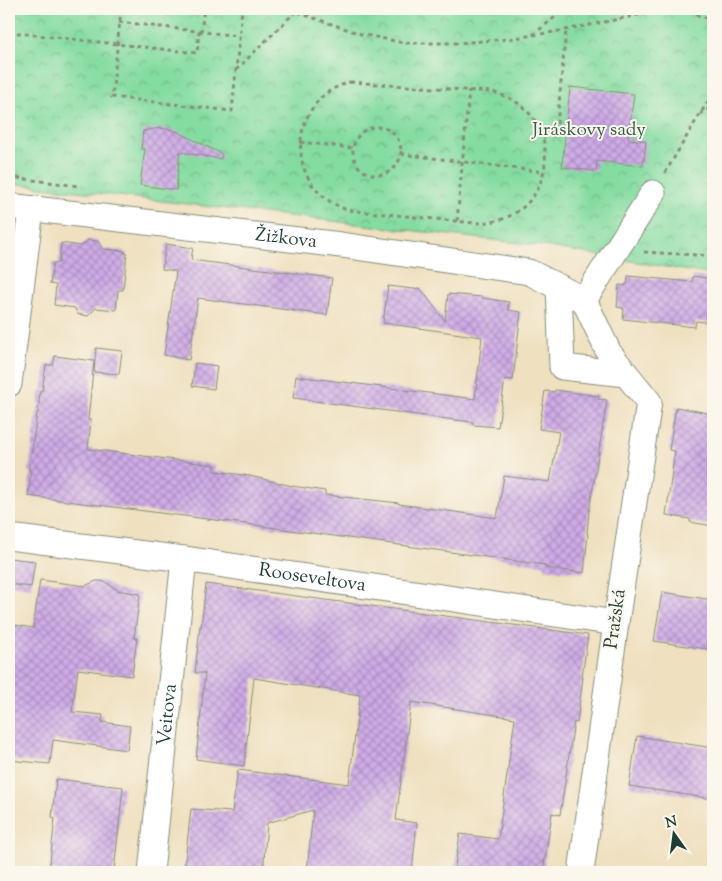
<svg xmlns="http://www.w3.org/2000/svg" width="722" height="881" font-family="'Sorts Mill Goudy',serif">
	<defs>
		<pattern id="park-crowns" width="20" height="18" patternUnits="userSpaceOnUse" patternTransform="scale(1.25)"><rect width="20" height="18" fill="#84dca0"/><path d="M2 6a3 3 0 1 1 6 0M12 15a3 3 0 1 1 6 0" fill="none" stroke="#6bb483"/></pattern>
		<pattern id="building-cross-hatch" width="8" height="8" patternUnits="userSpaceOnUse" patternTransform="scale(1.25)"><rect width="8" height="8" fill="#cfabe7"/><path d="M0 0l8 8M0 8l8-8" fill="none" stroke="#a78cbc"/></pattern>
	</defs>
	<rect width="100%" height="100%" fill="#fbf7ec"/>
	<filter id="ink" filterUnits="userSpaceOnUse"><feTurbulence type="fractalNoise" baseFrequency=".02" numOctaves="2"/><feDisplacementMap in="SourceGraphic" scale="10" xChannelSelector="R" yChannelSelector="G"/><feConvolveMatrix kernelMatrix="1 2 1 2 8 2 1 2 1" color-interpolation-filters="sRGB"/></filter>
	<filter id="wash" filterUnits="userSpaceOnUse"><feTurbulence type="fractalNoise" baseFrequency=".0096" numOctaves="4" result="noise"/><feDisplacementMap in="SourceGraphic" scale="20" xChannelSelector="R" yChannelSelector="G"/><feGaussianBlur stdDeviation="1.12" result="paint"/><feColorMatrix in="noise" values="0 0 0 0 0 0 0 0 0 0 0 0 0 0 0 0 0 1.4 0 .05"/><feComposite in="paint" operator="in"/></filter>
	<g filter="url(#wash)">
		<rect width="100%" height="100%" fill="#efe0c0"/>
		<polygon fill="url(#park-crowns)" stroke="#528c6a" points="9,9 713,9 713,275 543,246 9,183"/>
		<g id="blocks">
			<g fill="url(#building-cross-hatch)">
				<polygon points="570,87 634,94 628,139 646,141 643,166 597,161 596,171 562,167"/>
				<polygon points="160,128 173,130 178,132 222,154 221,159 180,152 176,190 140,185 145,149 141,149 143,131"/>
				<polygon points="88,240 98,241 103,249 124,251 124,253 127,253 123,290 118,290 116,310 96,308 88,316 77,314 75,308 54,305 56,285 50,284 53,263 59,263 61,243 81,246"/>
				<polygon points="166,244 193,248 191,260 332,278 327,315 198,298 189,360 164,355 176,271 162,269"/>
				<polygon points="628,276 692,282 693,276 713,279 713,323 696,321 695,327 623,319 624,309 622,309 623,308 617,307 619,285 625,286 625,284 627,285"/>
				<polygon points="388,286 413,289 420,288 445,321 448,294 482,297 482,298 509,302 508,310 521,312 513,380 505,379 498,427 473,425 473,422 447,419 293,398 296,376 475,399 482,337 383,323"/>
				<polygon points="96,348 122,351 119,374 94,372"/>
				<polygon points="55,356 94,361 88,420 91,420 88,449 215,465 214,471 250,476 292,486 325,491 325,495 399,503 399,504 497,518 504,476 550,482 559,432 539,429 545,391 554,392 555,390 599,396 598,399 607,400 589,512 587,534 588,534 584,573 545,568 545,565 254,525 28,496 31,471 29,471 37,413 38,413 40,391 42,391 46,365 53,365"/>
				<polygon points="195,363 217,366 214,389 192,386"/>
				<polygon points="676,407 713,414 713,526 690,522 690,519 666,515 675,451 669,450"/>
				<polygon points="9,558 35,561 31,587 9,584"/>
				<polygon points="40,580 85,586 96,581 101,581 107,583 117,590 140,594 134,638 137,638 132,676 78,669 72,712 103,715 102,722 130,726 127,750 53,740 50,764 9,760 9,624 33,628"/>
				<polygon points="206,584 588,635 582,677 583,677 577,723 574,722 560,815 552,813 543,872 454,872 460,834 498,839 515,718 411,702 396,820 417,823 412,872 307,872 313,810 267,823 263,872 187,872 188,869 184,869 191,809 232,812 238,770 349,784 360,695 254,678 244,766 196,759 205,673 195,673 200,626 201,627"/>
				<polygon points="662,592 713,600 713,650 654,641"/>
				<polygon points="637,736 713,748 713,799 629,786"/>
				<polygon points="56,779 123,787 114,872 61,872 49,871 55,818 52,817"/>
			</g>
		</g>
	</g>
	<g filter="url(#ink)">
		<use href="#blocks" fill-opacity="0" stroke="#878e7a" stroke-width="1"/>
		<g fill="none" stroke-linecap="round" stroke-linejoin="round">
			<defs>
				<g id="street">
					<path id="s1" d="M9,206L341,245L529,272L584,300L609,353L649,402L616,623L581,872"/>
					<polyline points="559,287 562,367 626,374"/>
					<polyline points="584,300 653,193"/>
					<polyline points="9,384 31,209"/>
					<path id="s2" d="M9,537L184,559L616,623"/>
					<path id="s3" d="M151,872L184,559"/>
				</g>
			</defs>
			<use href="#street" stroke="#878e7a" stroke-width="27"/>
			<g stroke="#878e7a" stroke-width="3" stroke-dasharray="4 4" stroke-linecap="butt">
				<polyline points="121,9 112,97 232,111 242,9"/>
				<polyline points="291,9 308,16 361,34 404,43 457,43 508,39 560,31 668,9"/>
				<polyline points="681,9 713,20"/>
				<polyline points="119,22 239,36"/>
				<polyline points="9,32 197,53 199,31"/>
				<polyline points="201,32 204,9"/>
				<polyline points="533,35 565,9"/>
				<polyline points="236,70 296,11"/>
				<path d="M350,82L492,92C506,96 518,101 528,112C556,141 549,193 515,213C502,221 488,223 474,223L347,210C338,206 331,203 324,197C292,171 294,122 323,96C331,89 341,85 350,82Z"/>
				<polyline points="700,114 713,106"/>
				<circle cx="377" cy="151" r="24"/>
				<polyline points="543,137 556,135 566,30"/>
				<polyline points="300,142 353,148"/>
				<polyline points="401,154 544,172"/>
				<polyline points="665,173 700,114 713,94"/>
				<polyline points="9,177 79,186"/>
				<polyline points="457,221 469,90"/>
				<polyline points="644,252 713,256"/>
			</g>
			<use href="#street" stroke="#fff" stroke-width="25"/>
		</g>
	</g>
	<g text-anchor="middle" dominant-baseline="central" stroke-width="4" stroke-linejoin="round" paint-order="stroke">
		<g font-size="19" fill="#335d4a" stroke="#fbf7ec">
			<text x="589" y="130">Jiráskovy sady</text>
		</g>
		<g font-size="19" fill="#1f3d34" stroke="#fbf7ec">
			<text stroke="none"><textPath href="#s1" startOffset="279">Žižkova</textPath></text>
			<text stroke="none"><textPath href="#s2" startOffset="306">Rooseveltova</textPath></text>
			<text transform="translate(616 619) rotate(-82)">Pražská</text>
			<text stroke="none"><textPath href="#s3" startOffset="158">Veitova</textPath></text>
		</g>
	</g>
	<rect width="722" height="881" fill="none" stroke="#fbf7ec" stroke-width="30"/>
	<g transform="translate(674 834) rotate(346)" stroke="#fbf7ec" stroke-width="4" paint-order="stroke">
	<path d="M0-4L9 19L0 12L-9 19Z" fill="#1f3d34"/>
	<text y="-8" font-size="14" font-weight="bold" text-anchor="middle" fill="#1f3d34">N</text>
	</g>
</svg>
